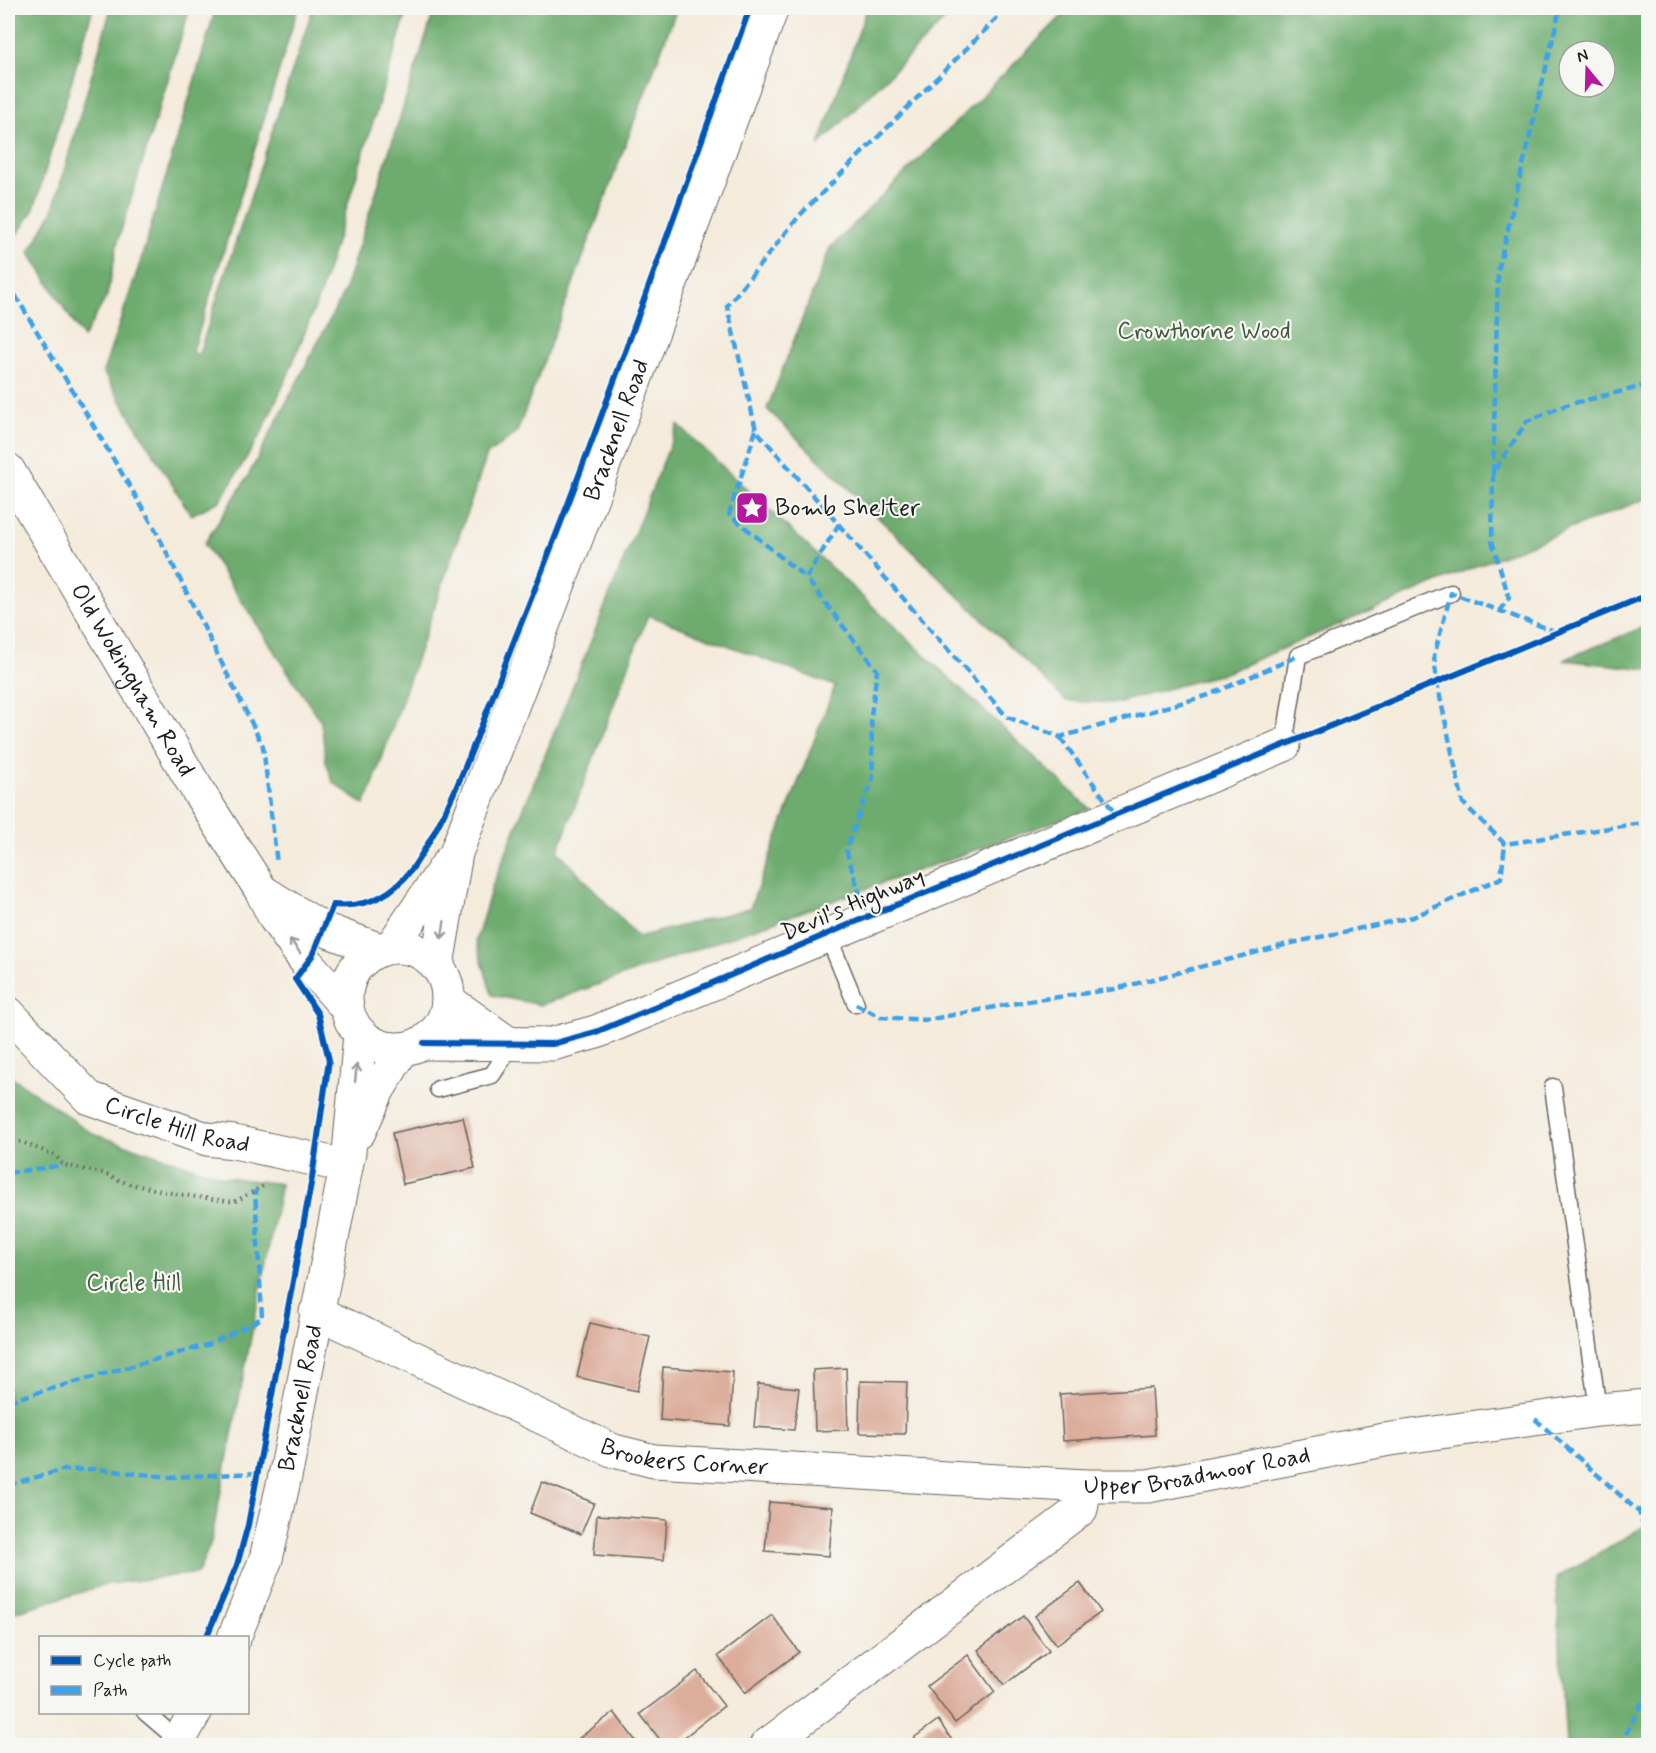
<svg xmlns="http://www.w3.org/2000/svg" width="1656" height="1753" font-family="Mynerve,sans-serif">
	<rect width="100%" height="100%" fill="#f6f6f2"/>
	<filter id="ink" filterUnits="userSpaceOnUse"><feTurbulence type="fractalNoise" baseFrequency=".0167" numOctaves="2"/><feDisplacementMap in="SourceGraphic" scale="12" xChannelSelector="R" yChannelSelector="G"/><feConvolveMatrix kernelMatrix="1 2 1 2 8 2 1 2 1" color-interpolation-filters="sRGB"/></filter>
	<filter id="wash" filterUnits="userSpaceOnUse"><feTurbulence type="fractalNoise" baseFrequency=".008" numOctaves="4" result="noise"/><feDisplacementMap in="SourceGraphic" scale="24" xChannelSelector="R" yChannelSelector="G"/><feGaussianBlur stdDeviation="1.35" result="paint"/><feColorMatrix in="noise" values="0 0 0 0 0 0 0 0 0 0 0 0 0 0 0 0 0 1.4 0 .05"/><feComposite in="paint" operator="in"/></filter>
	<g filter="url(#wash)">
		<rect width="100%" height="100%" fill="#f4ebdb"/>
		<g fill="#6dac6e" stroke="#446445" stroke-width="1.5" fill-rule="evenodd">
			<polygon points="8,8 93,8 34,209 18,234 8,216"/>
			<polygon points="111,8 190,8 118,241 107,296 83,338 29,252 52,213"/>
			<polygon points="216,8 298,8 193,351 198,356 313,8 408,8 320,294 287,377 261,434 220,501 191,515 103,372 140,263"/>
			<polygon points="435,8 677,8 517,432 487,455 372,787 364,805 333,782 326,762 321,722 204,544 247,478 344,292"/>
			<polygon points="867,8 957,8 819,145"/>
			<path d="M1070,8H1648V498L1478,565L1228,672L1117,703L1066,701L767,409L830,248ZM1569,51H1605V87H1569Z"/>
			<path d="M678,425L1090,809L541,1005L492,995L476,941L492,887ZM648,615L835,686L750,908L638,937L558,851Z"/>
			<polygon points="1648,625 1648,669 1563,660"/>
			<polygon points="8,1074 93,1134 224,1177 281,1184 211,1542 198,1573 108,1584 8,1614"/>
			<polygon points="1648,1524 1648,1745 1566,1745 1556,1578"/>
		</g>
		<g id="blocks">
			<g fill="#dcad9b">
				<polygon points="463,1117 475,1168 403,1184 392,1133"/>
				<polygon points="590,1323 650,1337 637,1391 577,1377"/>
				<polygon points="663,1367 733,1372 730,1426 660,1420"/>
				<polygon points="846,1368 848,1430 815,1431 813,1370"/>
				<polygon points="860,1381 907,1382 905,1434 859,1433"/>
				<polygon points="758,1384 799,1388 794,1430 754,1427"/>
				<polygon points="1152,1388 1155,1435 1063,1441 1060,1394"/>
				<polygon points="542,1482 594,1503 581,1534 530,1513"/>
				<polygon points="769,1502 833,1507 829,1556 765,1551"/>
				<polygon points="597,1515 667,1520 664,1560 594,1555"/>
				<polygon points="1080,1583 1101,1612 1056,1645 1035,1616"/>
				<polygon points="772,1615 799,1652 745,1693 718,1656"/>
				<polygon points="1023,1616 1049,1651 1004,1685 978,1650"/>
				<polygon points="968,1655 995,1692 955,1723 927,1686"/>
				<polygon points="697,1671 724,1706 673,1746 665,1746 640,1714"/>
				<polygon points="614,1712 638,1744 583,1746 578,1739"/>
				<polygon points="938,1720 956,1746 903,1746"/>
			</g>
		</g>
	</g>
	<g filter="url(#ink)">
		<use href="#blocks" fill-opacity="0" stroke="#68645f" stroke-width="1.5"/>
		<g fill="none" stroke-linecap="round" stroke-linejoin="round">
			<defs>
				<g id="lane">
					<polyline points="1284,745 1298,656 1451,593"/>
					<polyline points="828,936 856,1004"/>
					<polyline points="1553,1087 1598,1410"/>
					<polyline points="438,1089 492,1075 502,1060 508,1043"/>
					<polyline points="145,1712 179,1741"/>
				</g>
				<g id="street">
					<polyline points="449,1001 508,1043"/>
					<path id="s1" d="M8,1013L89,1098L207,1139L234,1142L346,1166"/>
					<polyline points="424,1043 552,1044 596,1032 1284,745"/>
					<path id="s2" d="M316,1312L614,1451L654,1461L1085,1486H1148L1384,1440L1598,1410L1648,1406"/>
					<polyline points="766,1746 1081,1509 1085,1486"/>
				</g>
				<g id="secondary">
					<path id="s3" d="M8,470L198,791L261,890L275,918L307,963L346,1007"/>
					<polyline points="265,893 323,929 380,950"/>
					<polyline points="392,946 449,862"/>
					<circle cx="397" cy="998" r="51"/>
					<path id="s4" d="M437,965L456,853L592,497L772,8"/>
					<polyline points="359,1132 378,1090 402,1050"/>
					<path id="s5" d="M234,1638L266,1559L288,1463L349,1152L360,1035"/>
					<polyline points="176,1746 195,1712"/>
				</g>
			</defs>
			<use href="#lane" stroke="#68645f" stroke-width="19"/>
			<use href="#street" stroke="#68645f" stroke-width="35"/>
			<use href="#secondary" stroke="#68645f" stroke-width="35"/>
			<polyline stroke="#68645f" stroke-width="4" stroke-dasharray="1.5 4.5" stroke-linecap="butt" points="8,1137 55,1155 63,1165 102,1173 126,1183 176,1194 234,1202 265,1185"/>
			<use href="#lane" stroke="#fff" stroke-width="16"/>
			<use href="#street" stroke="#fff" stroke-width="33"/>
			<use href="#secondary" stroke="#fff" stroke-width="33"/>
			<g stroke="#3da2ea" stroke-width="4.5" stroke-dasharray="9 4.5" stroke-linecap="butt">
				<polyline points="1007,8 800,215 727,306 756,430 1007,717 1060,737 1209,695 1298,656"/>
				<polyline points="8,283 154,527 263,746 277,864"/>
				<polyline points="756,430 729,514 806,578"/>
				<polyline points="1493,473 1498,271 1560,8"/>
				<polyline points="839,524 806,578 877,670 871,716 873,777 846,850 867,917"/>
				<polyline points="1499,611 1509,598 1492,541 1493,473 1527,421 1566,405 1648,385"/>
				<polyline points="1557,632 1451,593 1434,656 1437,683 1463,803 1505,844 1648,822"/>
				<polyline points="1060,737 1116,815"/>
				<polyline points="856,1004 880,1017 926,1020 1022,1002 1115,989 1292,943 1413,917 1501,878 1505,844"/>
				<polyline points="8,1173 63,1165"/>
				<polyline points="8,1401 210,1344 262,1318 255,1190"/>
				<polyline points="1535,1419 1639,1512 1648,1542"/>
				<polyline points="8,1485 62,1470 96,1469 169,1477 258,1473"/>
				<polyline points="1639,1512 1648,1502"/>
				<polyline points="1619,1746 1648,1692"/>
			</g>
			<defs>
				<g id="cycleway">
					<polyline points="424,1043 552,1044 596,1032 649,1010 867,917 1648,595"/>
					<path d="M206,1638L237,1565L248,1525L312,1178L329,1060L318,1014L295,979L312,956L333,905C366,908 392,896 412,869C456,806 487,708 516,636C600,429 673,217 750,8"/>
				</g>
			</defs>
			<use href="#cycleway" stroke="#f6f6f2" stroke-width="10"/>
			<use href="#cycleway" stroke="#0057b8" stroke-width="6"/>
		</g>
		<defs><path id="oneway-shaft" d="M-6 0H5M1.5-3L5.5 0L1.5 3" fill="none" stroke-width="1.6" stroke-linecap="round" stroke-linejoin="round" transform="scale(1.5)"/></defs>
		<g stroke="#999">
			<use href="#oneway-shaft" transform="translate(443 930) rotate(99)"/>
			<use href="#oneway-shaft" transform="translate(295 946) rotate(-126)"/>
			<use href="#oneway-shaft" transform="translate(356 1073) rotate(-84)"/>
		</g>
	</g>
	<defs>
		<symbol id="sight-square" viewBox="-11 -11 22 22"><rect x="-9" y="-9" width="18" height="18" rx="4" fill="#b5179e" stroke="#f6f6f2"/><path d="M0-6L1.8-2.2L6-1.7L2.9 1.2L3.7 5.4L0 3.3L-3.7 5.4L-2.9 1.2L-6-1.7L-1.8-2.2Z" fill="#fff"/></symbol>
	</defs>
	<g fill-rule="evenodd">
		<use href="#sight-square" x="733" y="489" width="38" height="38"/>
	</g>
	<g text-anchor="middle" dominant-baseline="central" stroke-width="4.5" stroke-linejoin="round" paint-order="stroke">
		<g font-size="24" fill="#41583f" stroke="#f6f6f2">
			<text x="1204" y="331">Crowthorne Wood</text>
			<text x="134" y="1283">Circle Hill</text>
		</g>
		<g font-size="24" fill="#1c1c1c" stroke="#f6f6f2">
			<text stroke="none"><textPath href="#s4" startOffset="566">Bracknell Road</textPath></text>
			<text stroke="none"><textPath href="#s3" startOffset="244">Old Wokingham Road</textPath></text>
			<text transform="translate(853 905) rotate(-23)">Devil's Highway</text>
			<text stroke="none"><textPath href="#s1" startOffset="210">Circle Hill Road</textPath></text>
			<text stroke="none"><textPath href="#s5" startOffset="250">Bracknell Road</textPath></text>
			<text stroke="none"><textPath href="#s2" startOffset="400">Brookers Corner</textPath></text>
			<text stroke="none"><textPath href="#s2" startOffset="915">Upper Broadmoor Road</textPath></text>
		</g>
		<g font-size="24" fill="#1c1c1c" stroke="#f6f6f2" text-anchor="start">
			<text x="775" y="508">Bomb Shelter</text>
		</g>
	</g>
	<rect width="1656" height="1753" fill="none" stroke="#f6f6f2" stroke-width="30"/>
	<rect x="39" y="1636" width="210" height="78" fill="#f6f6f2" stroke="#9f9f9c" stroke-width="1.5"/>
	<rect x="51" y="1656" width="30" height="9" fill="#0057b8" stroke="#9f9f9c" stroke-width="1.5"/>
	<text x="93" y="1666" font-size="18" fill="#1c1c1c">Cycle path</text>
	<rect x="51" y="1686" width="30" height="9" fill="#3da2ea" stroke="#9f9f9c" stroke-width="1.5"/>
	<text x="93" y="1696" font-size="18" fill="#1c1c1c">Path</text>
	<g transform="translate(1587 69) rotate(341)"><circle r="28" fill="#f6f6f2" stroke="#9f9f9c" stroke-width="1.5"/>
	<path d="M0-4.5L10 22L0 15L-10 22Z" fill="#b5179e"/>
	<text y="-9" font-size="16" font-weight="bold" text-anchor="middle" fill="#1c1c1c">N</text>
	</g>
</svg>
